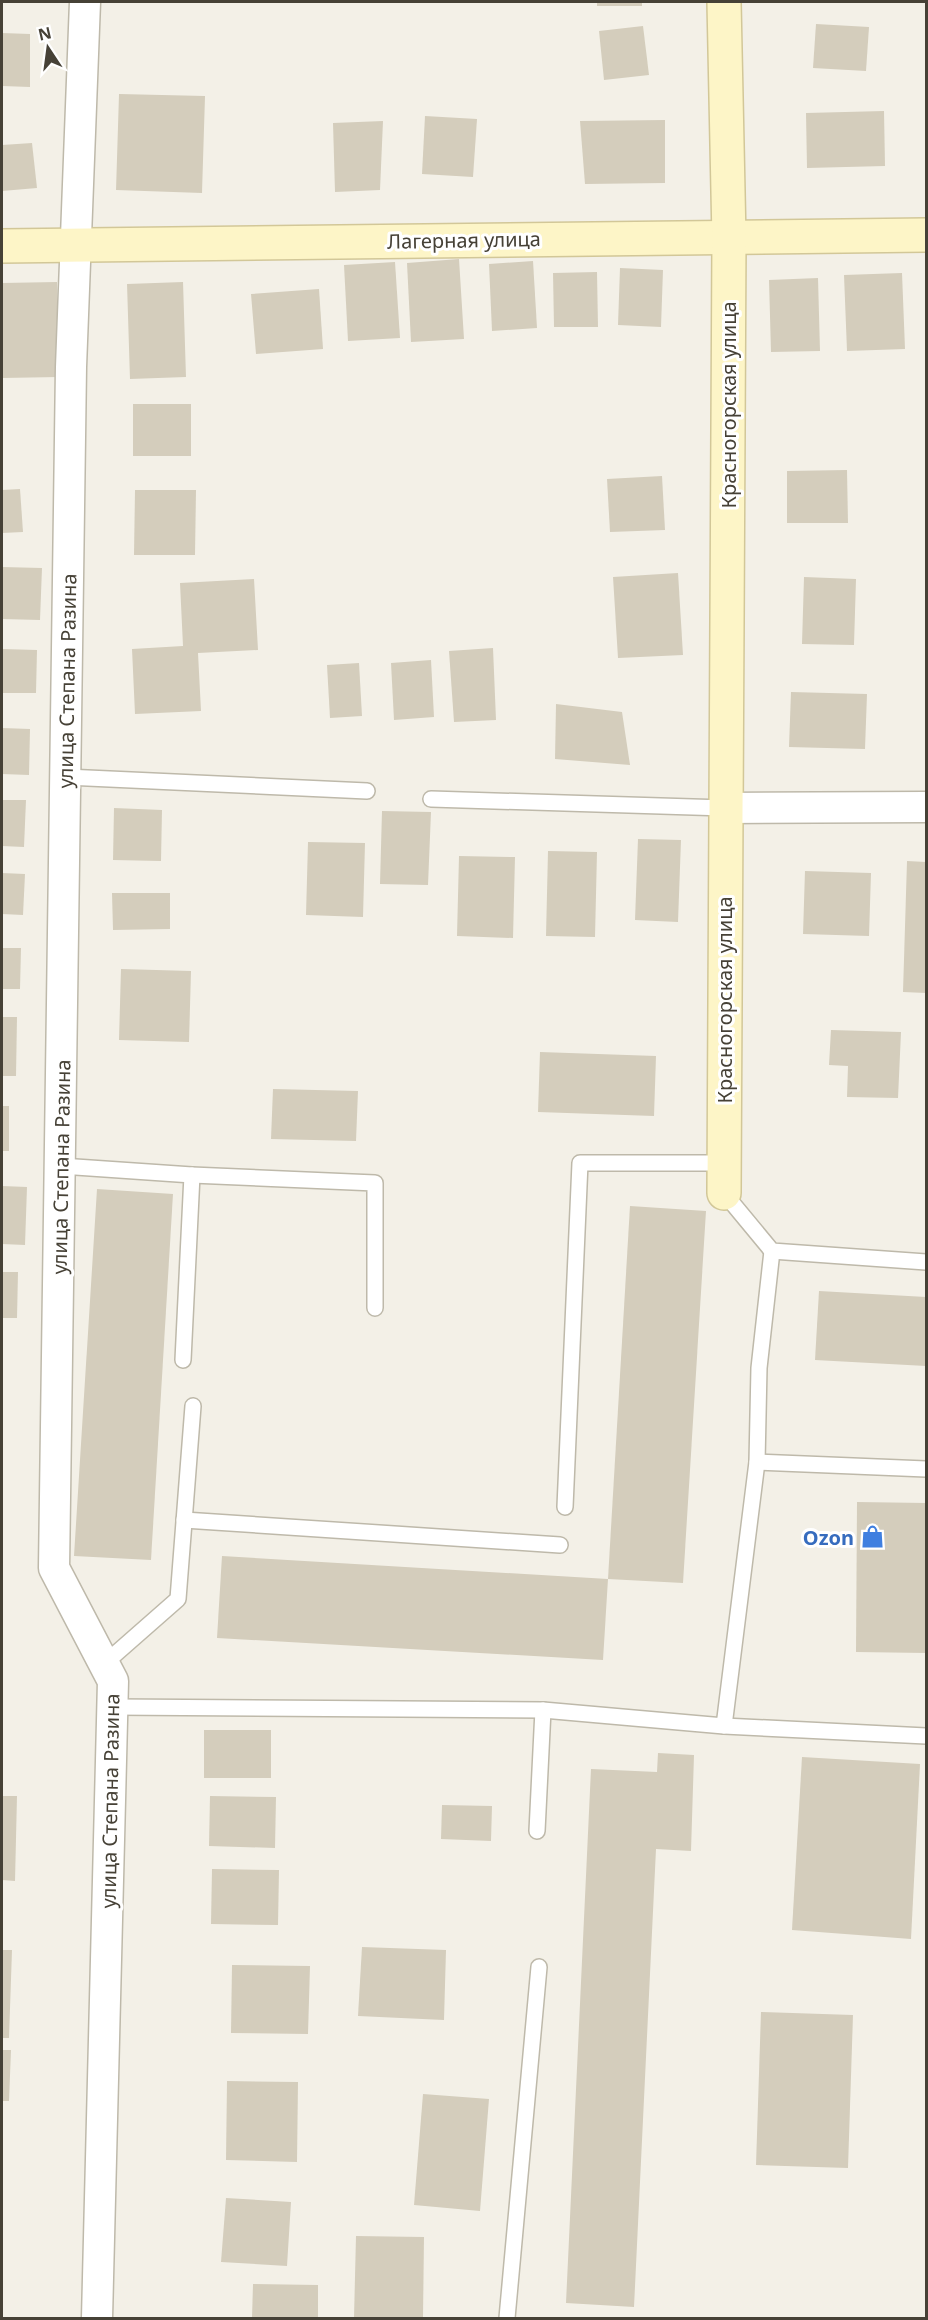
<svg xmlns="http://www.w3.org/2000/svg" width="928" height="2320" font-family="'Noto Sans',sans-serif">
	<rect width="100%" height="100%" fill="#f3f0e7"/>
	<g fill="#d4cdbc">
		<rect x="597" y="2" width="45" height="4"/>
		<polygon points="816,24 869,27 866,71 813,68"/>
		<polygon points="643,26 649,75 604,80 599,31"/>
		<polygon points="2,33 30,34 30,87 2,86"/>
		<polygon points="119,94 205,96 202,193 116,190"/>
		<polygon points="884,111 885,166 807,168 806,113"/>
		<polygon points="425,116 477,119 473,177 422,174"/>
		<polygon points="665,120 665,183 585,184 580,121"/>
		<polygon points="383,121 380,190 335,192 333,123"/>
		<polygon points="32,143 37,188 2,191 2,145"/>
		<polygon points="459,259 464,339 411,342 407,263"/>
		<polygon points="533,261 537,328 492,331 489,264"/>
		<polygon points="395,262 400,338 348,341 344,265"/>
		<polygon points="620,268 663,270 661,327 618,325"/>
		<polygon points="597,272 598,327 554,327 553,273"/>
		<polygon points="902,273 905,349 847,351 844,275"/>
		<polygon points="818,278 820,351 771,352 769,280"/>
		<polygon points="57,282 59,377 2,378 2,283"/>
		<polygon points="183,282 186,377 130,379 127,284"/>
		<polygon points="319,289 323,349 256,354 251,294"/>
		<rect x="133" y="404" width="58" height="52"/>
		<polygon points="847,470 848,523 787,523 787,471"/>
		<polygon points="662,476 665,530 610,532 607,479"/>
		<polygon points="20,489 23,532 2,533 2,490"/>
		<polygon points="135,490 196,490 195,555 134,555"/>
		<polygon points="2,567 42,568 40,620 2,619"/>
		<polygon points="678,573 683,655 618,658 613,577"/>
		<polygon points="804,577 856,579 854,645 802,644"/>
		<polygon points="254,579 258,650 198,653 201,711 135,714 132,649 183,646 180,583"/>
		<polygon points="493,648 496,720 454,722 449,651"/>
		<polygon points="2,649 37,650 36,693 2,693"/>
		<polygon points="431,660 434,717 394,720 391,663"/>
		<polygon points="359,663 362,716 330,718 327,665"/>
		<polygon points="791,692 867,694 865,749 789,747"/>
		<polygon points="556,704 622,712 630,765 555,759"/>
		<polygon points="2,728 30,729 29,775 2,774"/>
		<polygon points="2,800 26,800 24,847 2,846"/>
		<polygon points="114,808 162,810 161,861 113,860"/>
		<polygon points="382,811 431,812 428,885 380,884"/>
		<polygon points="638,839 681,840 678,922 635,920"/>
		<polygon points="308,842 365,843 363,917 306,915"/>
		<polygon points="548,851 597,852 595,937 546,936"/>
		<polygon points="459,856 515,857 513,938 457,936"/>
		<polygon points="907,861 926,862 926,993 903,992"/>
		<polygon points="805,871 871,873 869,936 803,934"/>
		<polygon points="2,873 25,874 23,915 2,914"/>
		<polygon points="112,893 170,893 170,929 113,930"/>
		<polygon points="2,948 21,948 20,989 2,989"/>
		<polygon points="121,969 191,971 189,1042 119,1040"/>
		<polygon points="2,1017 17,1017 16,1076 2,1076"/>
		<polygon points="831,1030 901,1032 898,1098 847,1097 848,1066 829,1065"/>
		<polygon points="540,1052 656,1056 654,1116 538,1112"/>
		<polygon points="273,1089 358,1091 356,1141 271,1139"/>
		<rect x="2" y="1106" width="7" height="45"/>
		<polygon points="2,1186 27,1187 25,1245 2,1244"/>
		<polygon points="97,1189 173,1194 151,1560 74,1556"/>
		<polygon points="630,1206 706,1211 683,1583 608,1579"/>
		<polygon points="2,1272 18,1272 17,1318 2,1318"/>
		<polygon points="819,1291 926,1297 926,1366 815,1360"/>
		<polygon points="857,1502 926,1503 926,1653 856,1652"/>
		<polygon points="222,1556 608,1579 603,1660 217,1638"/>
		<rect x="204" y="1730" width="67" height="48"/>
		<polygon points="658,1753 694,1755 691,1851 656,1849 634,2307 566,2303 591,1769 657,1772"/>
		<polygon points="802,1757 920,1764 911,1939 792,1930"/>
		<polygon points="2,1796 17,1796 15,1881 2,1880"/>
		<polygon points="210,1796 276,1797 275,1848 209,1846"/>
		<polygon points="442,1805 492,1806 491,1841 441,1839"/>
		<polygon points="212,1869 279,1870 278,1925 211,1924"/>
		<polygon points="362,1947 446,1950 444,2020 358,2016"/>
		<polygon points="2,1950 12,1950 9,2038 2,2038"/>
		<polygon points="232,1965 310,1966 308,2034 231,2033"/>
		<polygon points="761,2012 853,2015 848,2168 756,2165"/>
		<polygon points="2,2050 11,2050 9,2101 2,2101"/>
		<polygon points="227,2081 298,2082 297,2162 226,2160"/>
		<polygon points="423,2094 489,2099 480,2211 414,2205"/>
		<polygon points="226,2198 291,2202 287,2266 221,2262"/>
		<polygon points="356,2236 424,2237 423,2318 354,2318"/>
		<polygon points="253,2284 318,2285 318,2318 252,2318"/>
	</g>
	<g fill="none" stroke-linecap="round" stroke-linejoin="round">
		<defs>
			<g id="lane">
				<polyline points="66,777 367,791"/>
				<polyline points="431,799 725,808"/>
				<polyline points="61,1166 192,1175 183,1360"/>
				<polyline points="192,1175 375,1183 375,1308"/>
				<polyline points="724,1193 772,1251 926,1262"/>
				<polyline points="757,1462 926,1469"/>
				<polyline points="565,1507 580,1163 724,1163"/>
				<polyline points="184,1520 560,1545"/>
				<polyline points="104,1664 178,1599 193,1406"/>
				<polyline points="113,1707 543,1710 724,1726 757,1462 759,1368 772,1251"/>
				<polyline points="724,1726 926,1736"/>
				<polyline points="537,1831 543,1710"/>
				<polyline points="507,2318 539,1967"/>
			</g>
			<g id="street">
				<polyline points="85,2 71,367 54,1568 113,1681 97,2318"/>
				<polyline points="725,808 926,807"/>
			</g>
			<g id="secondary">
				<polyline points="2,246 926,235"/>
				<polyline points="724,1193 729,239 724,2"/>
			</g>
		</defs>
		<use href="#lane" stroke="#beb9aa" stroke-width="18"/>
		<use href="#street" stroke="#beb9aa" stroke-width="33"/>
		<use href="#secondary" stroke="#d2c798" stroke-width="36"/>
		<use href="#lane" stroke="#fff" stroke-width="15"/>
		<use href="#street" stroke="#fff" stroke-width="30"/>
		<use href="#secondary" stroke="#fdf5c7" stroke-width="33"/>
	</g>
	<defs>
		<symbol id="shop-bare" viewBox="-9 -9 18 18"><path d="M-5-2.5h2.3a2.7 3.5 0 0 1 5.4 0H5L5.5 6h-11ZM-1.5-2.5h3a1.5 2.3 0 0 0-3 0Z" fill="#3f7fe0" stroke="#fff" stroke-width="2.5" paint-order="stroke"/></symbol>
	</defs>
	<g fill-rule="evenodd">
		<use href="#shop-bare" x="856" y="1520" width="33" height="33"/>
	</g>
	<g text-anchor="middle" dominant-baseline="central" stroke-width="6" stroke-linejoin="round" paint-order="stroke">
		<g font-size="20" fill="#464136" stroke="#fff">
			<text transform="translate(464 240) rotate(-1)">Лагерная улица</text>
			<text transform="translate(728 405) rotate(-90)">Красногорская улица</text>
			<text transform="translate(67 681) rotate(-89)">улица Степана Разина</text>
			<text transform="translate(724 1000) rotate(-90)">Красногорская улица</text>
			<text transform="translate(61 1167) rotate(-89)">улица Степана Разина</text>
			<text transform="translate(110 1801) rotate(-89)">улица Степана Разина</text>
		</g>
		<g font-size="20" font-weight="bold" fill="#366cbe" stroke="#fff" text-anchor="end">
			<text x="854" y="1537">Ozon</text>
		</g>
	</g>
	<rect width="928" height="2320" fill="none" stroke="#464136" stroke-width="6"/>
	<g transform="translate(48 48) rotate(347)" stroke="#ffffff" stroke-width="4.5" paint-order="stroke">
	<path d="M0-4.5L10 22L0 15L-10 22Z" fill="#464136"/>
	<text y="-9" font-size="16" font-weight="bold" text-anchor="middle" fill="#464136">N</text>
	</g>
</svg>
